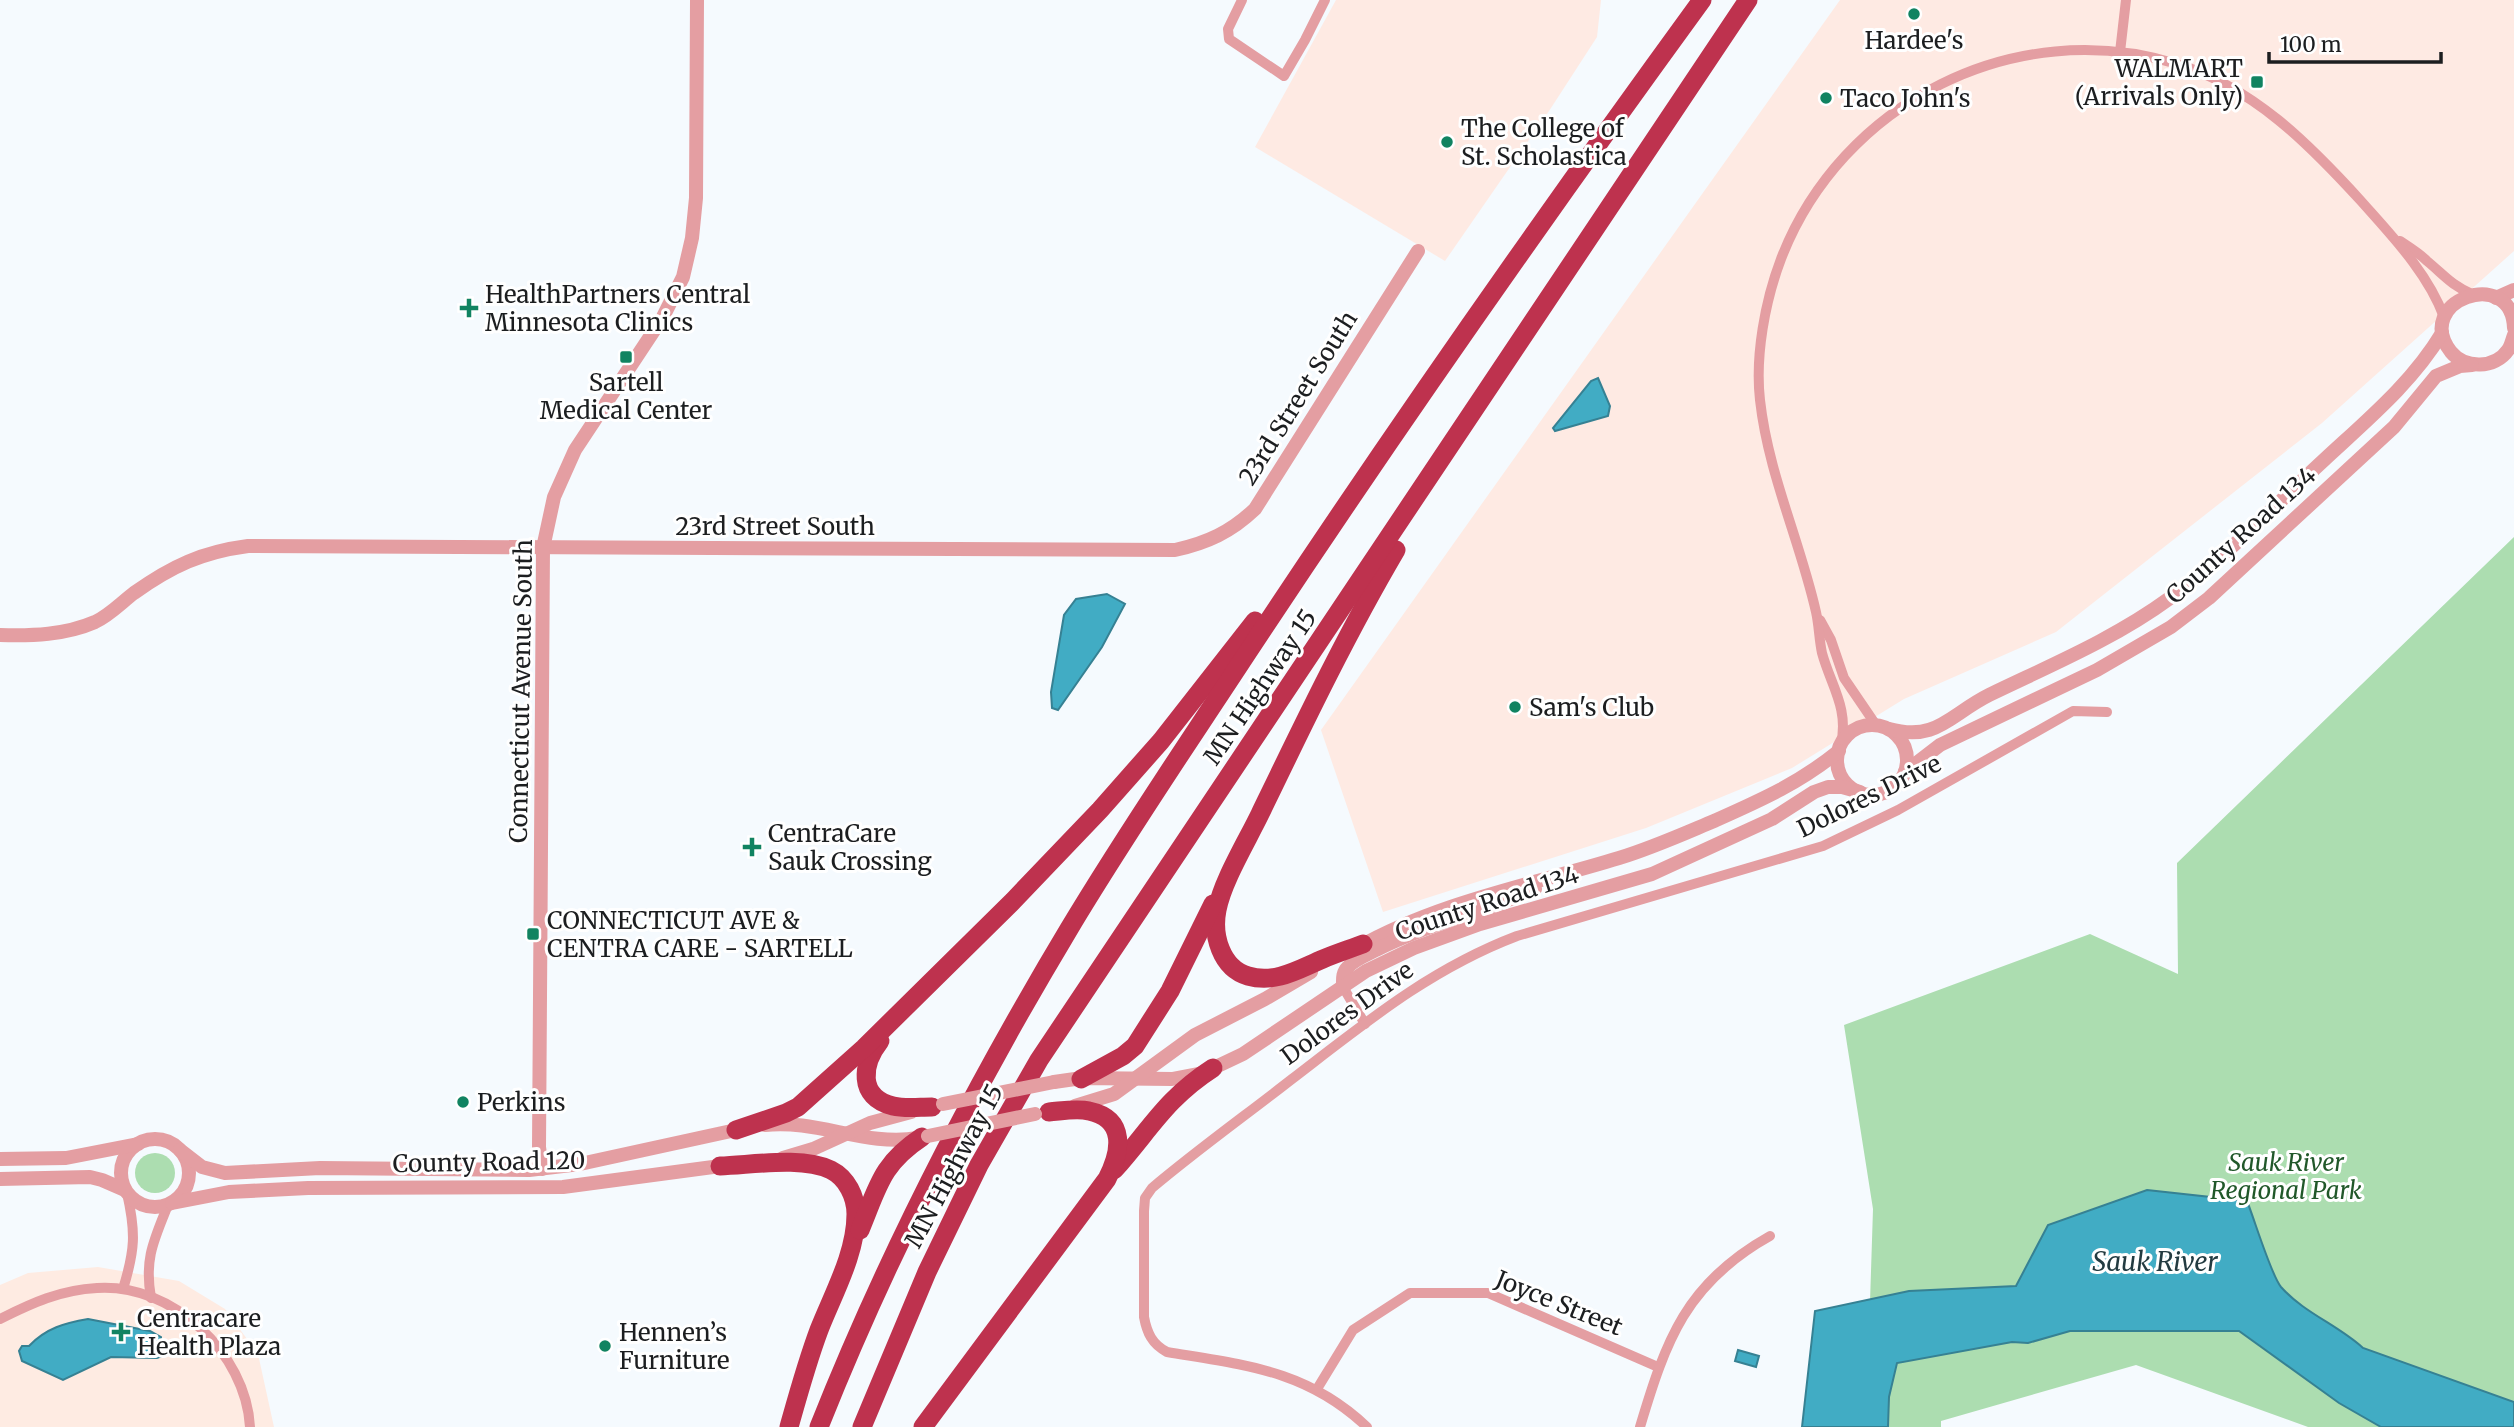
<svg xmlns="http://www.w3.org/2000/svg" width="2514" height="1427" font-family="Merriweather,serif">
	<rect width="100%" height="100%" fill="#f5fafe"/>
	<g fill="#feeae3">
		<polygon points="1336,0 1601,0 1597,37 1551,108 1445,261 1255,147"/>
		<polygon points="1840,0 2514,0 2514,251 2322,423 2056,632 1904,699 1792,768 1646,828 1383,912 1321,730"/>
	</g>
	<polygon fill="#feebe2" points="98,1267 179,1281 225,1309 258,1354 274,1427 0,1427 0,1285 28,1273"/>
	<g fill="#acddb0">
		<polygon points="2514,537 2514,1427 2308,1427 2136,1365 1941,1421 1941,1427 1866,1427 1873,1209 1844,1025 2090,934 2178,974 2177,863"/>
		<circle cx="155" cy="1173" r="20"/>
	</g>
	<g fill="#41acc4" stroke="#368193" stroke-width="2">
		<polygon points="1598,378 1610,406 1608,416 1555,431 1553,428 1591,381"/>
		<polygon points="1107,594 1125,604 1102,647 1058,710 1052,708 1051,692 1064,615 1076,599"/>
		<path d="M2147,1190L2247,1201C2254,1218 2271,1275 2281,1287C2304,1313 2338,1325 2363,1348L2514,1402V1427H2381L2339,1403L2239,1331H2070L2028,1343L2012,1342L1897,1363L1889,1397L1888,1427H1802L1815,1311L1909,1291L2016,1286L2048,1225Z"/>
		<path d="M88,1319L150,1331L161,1337L162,1356L157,1358L111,1357L63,1380L22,1361L19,1351L22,1346H29C46,1328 65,1323 88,1319Z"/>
		<polygon points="1738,1350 1759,1356 1756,1367 1735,1361"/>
	</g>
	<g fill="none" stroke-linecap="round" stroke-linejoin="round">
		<g stroke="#e49ea2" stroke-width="10">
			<polyline points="1242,0 1228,29 1229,39 1284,76 1305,40 1325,0"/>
			<polyline points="2120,52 2126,0"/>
			<path d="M2400,241C2409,247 2419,253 2427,261C2444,275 2451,285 2472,294"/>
			<polyline points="1820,620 1831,640 1844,678 1876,725"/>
			<path d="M1841,744C1849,708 1831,686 1822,653C1819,639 1819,625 1816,612C1800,541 1768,473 1760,400C1755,356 1765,301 1781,259C1841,103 2015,14 2177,64C2253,87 2309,144 2361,201C2392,236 2428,273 2444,317"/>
			<polyline points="1343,987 1365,1024"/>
			<path d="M123,1289C135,1250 136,1233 127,1193"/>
			<path d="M151,1298C144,1259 154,1240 168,1205"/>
			<path d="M0,1319C32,1303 60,1290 97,1288C172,1283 246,1353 250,1427"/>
			<polyline points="1317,1389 1353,1330 1410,1293 1488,1293 1658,1367"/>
			<path d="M1367,1427C1307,1370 1245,1365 1167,1352C1152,1344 1147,1333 1144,1317V1211L1145,1198L1152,1188C1197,1150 1246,1115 1292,1079C1365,1023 1430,969 1517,936L1823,846L1898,810L2073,711L2107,712"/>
			<path d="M1640,1427C1666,1340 1686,1283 1770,1236"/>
		</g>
		<g stroke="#e49ea2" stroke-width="14">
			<polyline points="2496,298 2514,290"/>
			<path d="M2514,328C2512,265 2411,301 2451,352C2465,369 2495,369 2508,350C2511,346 2512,340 2514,335"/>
			<path d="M0,635C32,636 65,635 95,622C110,615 122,602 134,593C172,566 202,552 248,546L1175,550C1207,543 1231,532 1255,509L1418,251"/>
			<circle cx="1872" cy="760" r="35"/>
			<path d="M1889,729C1937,742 1949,715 1989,695C2051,665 2114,639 2170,598C2226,557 2274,506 2324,460C2367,420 2412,383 2442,333"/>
			<polyline points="1905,772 1940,745 2097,670 2171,627 2209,598 2394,427 2436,376 2460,366 2472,365"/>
			<path d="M1357,948C1438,902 1531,885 1619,858C1652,848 1683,834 1714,821C1761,800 1798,784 1839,751"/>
			<path d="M1343,987C1343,979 1342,973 1348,967C1355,959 1367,955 1376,950C1427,924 1483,912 1535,889"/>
			<polyline points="1054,1082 1082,1078 1172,1079 1203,1073 1243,1054 1366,971 1414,948 1480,924 1652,874 1772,819 1814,792 1828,787 1842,787 1860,792"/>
			<polyline points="1075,1106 1114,1094 1195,1035 1265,999 1311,972"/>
			<path d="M765,1125C817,1119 866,1147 918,1138"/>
			<circle cx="155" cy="1173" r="34"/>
			<polyline points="180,1150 202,1167 225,1173 320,1168 529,1170 580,1164 745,1128"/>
			<polyline points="783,1158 813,1149 870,1123 911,1112"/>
			<polyline points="0,1159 66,1158 138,1144"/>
			<polyline points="542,1169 539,1147 543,548 554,497 575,450 663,317 683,277 692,238 696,198 697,0"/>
			<polyline points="0,1179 90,1177 102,1180 125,1190"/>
			<polyline points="172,1203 229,1192 308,1188 563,1187 728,1165"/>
		</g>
		<g stroke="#be324e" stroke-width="19">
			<path d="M1363,944C1350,949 1337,953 1323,959C1299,969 1276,984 1248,976C1221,968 1212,935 1217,910C1222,882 1247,841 1260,814C1303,725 1346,635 1396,550"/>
			<path d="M880,1041C862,1064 857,1097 893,1106C905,1109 919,1107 932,1107"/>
			<polyline points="1081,1079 1123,1056 1135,1046 1170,991 1213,904"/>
			<polyline points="736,1130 786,1113 798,1107 864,1048 1013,901 1100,810 1161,741 1255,621"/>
			<path d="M720,1166C752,1165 802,1156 831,1170C847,1178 856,1197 856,1214C856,1254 833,1294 819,1330C807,1362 798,1395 789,1427"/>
			<path d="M1114,1170C1150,1130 1165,1099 1213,1068"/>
			<path d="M860,1230C878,1187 881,1164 922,1137"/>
			<path d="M819,1427C888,1253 973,1089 1069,929C1121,842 1178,758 1234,673C1384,445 1541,221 1702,0"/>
			<polyline points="862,1427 927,1272 979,1165 1039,1060 1748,0"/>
			<path d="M923,1427L1107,1179C1121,1152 1127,1119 1089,1111C1077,1108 1062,1111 1049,1112"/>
		</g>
		<g stroke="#e49ea2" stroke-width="14">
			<polyline points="943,1104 1054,1082"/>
			<polyline points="928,1136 1035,1114"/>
		</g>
	</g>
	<g fill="#118361" stroke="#fff" stroke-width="2.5">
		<circle cx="1914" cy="14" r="7"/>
		<rect x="2250" y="75" width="14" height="14" rx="3.5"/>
		<circle cx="1826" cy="98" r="7"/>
		<circle cx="1447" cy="142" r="7"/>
		<path d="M465.5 297.5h7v7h7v7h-7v7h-7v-7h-7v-7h7z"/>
		<rect x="619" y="350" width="14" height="14" rx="3.5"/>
		<circle cx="1515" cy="707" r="7"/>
		<path d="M748.5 836.5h7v7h7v7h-7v7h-7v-7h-7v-7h7z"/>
		<rect x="526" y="927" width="14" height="14" rx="3.5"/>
		<circle cx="463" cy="1102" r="7"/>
		<path d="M117.5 1321.5h7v7h7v7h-7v7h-7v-7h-7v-7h7z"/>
		<circle cx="605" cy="1346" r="7"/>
	</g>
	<g text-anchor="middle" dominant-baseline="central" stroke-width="6" stroke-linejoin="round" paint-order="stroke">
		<g font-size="24" fill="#1c1e20" stroke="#fff" text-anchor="start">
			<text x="1914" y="40" text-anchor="middle">Hardee's</text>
			<text x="2243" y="68" text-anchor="end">WALMART<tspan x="2243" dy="28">(Arrivals Only)</tspan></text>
			<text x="1840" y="98">Taco John's</text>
			<text x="1461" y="128">The College of<tspan x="1461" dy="28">St. Scholastica</tspan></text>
			<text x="485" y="294">HealthPartners Central<tspan x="485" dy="28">Minnesota Clinics</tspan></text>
			<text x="626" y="382" text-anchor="middle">Sartell<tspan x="626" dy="28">Medical Center</tspan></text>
			<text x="1529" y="707">Sam's Club</text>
			<text x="768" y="833">CentraCare<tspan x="768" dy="28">Sauk Crossing</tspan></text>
			<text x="547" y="920">CONNECTICUT AVE &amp;<tspan x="547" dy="28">CENTRA CARE - SARTELL</tspan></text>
			<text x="477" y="1102">Perkins</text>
			<text x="137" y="1318">Centracare<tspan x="137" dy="28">Health Plaza</tspan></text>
			<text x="619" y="1332">Hennen’s<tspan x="619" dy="28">Furniture</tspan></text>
		</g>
		<g font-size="24" fill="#1c1e20" stroke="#fff">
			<text transform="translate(1298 398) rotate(-58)">23rd Street South</text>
			<text x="775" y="526">23rd Street South</text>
			<text transform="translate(2241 535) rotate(-42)">County Road 134</text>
			<text transform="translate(1260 687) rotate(-56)">MN Highway 15</text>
			<text transform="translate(521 691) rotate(-89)">Connecticut Avenue South</text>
			<text transform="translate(1869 796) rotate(-26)">Dolores Drive</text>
			<text transform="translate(1487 903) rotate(-18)">County Road 134</text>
			<text transform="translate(1347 1013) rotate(-36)">Dolores Drive</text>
			<text transform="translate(489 1162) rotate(-1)">County Road 120</text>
			<text transform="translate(954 1166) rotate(-62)">MN Highway 15</text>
			<text transform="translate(1559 1303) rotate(22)">Joyce Street</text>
		</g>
		<g font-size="24" font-style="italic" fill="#21582a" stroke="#fff">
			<text x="2286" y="1162">Sauk River<tspan x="2286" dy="28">Regional Park</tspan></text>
		</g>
		<g font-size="26" font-style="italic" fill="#233b41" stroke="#fff">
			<text x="2155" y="1261">Sauk River</text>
		</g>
	</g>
	<path d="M2269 52v10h172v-10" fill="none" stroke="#1c1e20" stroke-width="3.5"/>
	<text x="2280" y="52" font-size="21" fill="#1c1e20" stroke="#ffffff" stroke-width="5" paint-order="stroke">100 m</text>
</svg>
